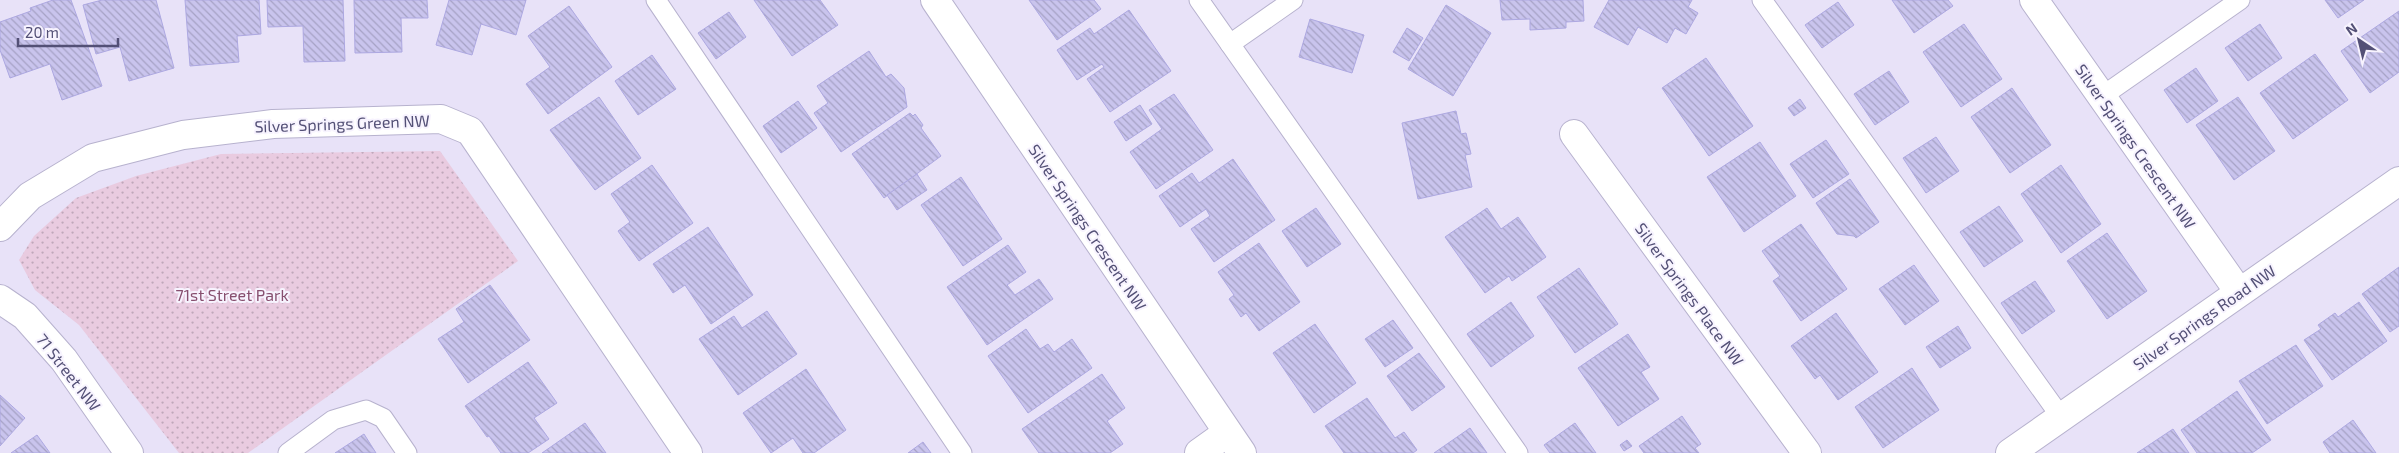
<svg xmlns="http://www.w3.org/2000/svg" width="2399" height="453" font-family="'Exo 2',sans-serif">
	<defs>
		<pattern id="park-dots" width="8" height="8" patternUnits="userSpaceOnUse" patternTransform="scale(1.25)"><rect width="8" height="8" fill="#e9cbe0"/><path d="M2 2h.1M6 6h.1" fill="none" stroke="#bfa7ba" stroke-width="1.8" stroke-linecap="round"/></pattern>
		<pattern id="building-back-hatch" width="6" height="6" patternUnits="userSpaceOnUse" patternTransform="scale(1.25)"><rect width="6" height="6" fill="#c9c4ed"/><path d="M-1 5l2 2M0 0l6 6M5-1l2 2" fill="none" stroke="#a6a2c5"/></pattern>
	</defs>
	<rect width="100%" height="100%" fill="#f2edfc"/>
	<rect fill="#e8e2f8" x="0" y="0" width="2399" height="453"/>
	<polygon fill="url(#park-dots)" points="440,151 518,261 248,453 179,453 79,325 35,290 19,260 34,236 76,198 136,176 221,154"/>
	<g fill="url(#building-back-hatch)" stroke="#ada8e1">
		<polygon points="53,0 71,0 102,86 62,100 50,64 10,78 0,50 0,22 31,11 30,8"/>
		<polygon points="102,0 156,0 174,68 129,81 120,47 96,54 83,5"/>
		<polygon points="185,0 259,0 261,34 237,36 239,62 190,66"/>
		<polygon points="267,0 343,0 345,61 304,62 303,26 268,27"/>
		<polygon points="354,0 427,0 428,18 401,18 402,52 355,53"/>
		<polygon points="449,0 526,0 516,35 481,24 472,55 436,45"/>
		<polygon points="754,0 820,0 838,25 792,56"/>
		<polygon points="1029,0 1094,0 1101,9 1057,40"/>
		<polygon points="1500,0 1583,0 1584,21 1566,22 1566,28 1530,30 1530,19 1502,20"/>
		<polygon points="1609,0 1692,0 1688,7 1698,13 1686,34 1675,28 1667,43 1638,27 1628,45 1594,27"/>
		<polygon points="1892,0 1948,0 1953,6 1914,33"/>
		<polygon points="2325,0 2364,0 2338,18"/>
		<polygon points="1838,2 1854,25 1822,48 1805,25"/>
		<polygon points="1446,5 1491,33 1453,96 1408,69"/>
		<polygon points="569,6 612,67 548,114 526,84 550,67 528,36"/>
		<polygon points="1129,10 1171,71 1110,112 1087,79 1104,67 1102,64 1077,80 1057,50 1090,28 1094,34"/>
		<polygon points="2399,11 2399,72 2370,93 2341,51"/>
		<polygon points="729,12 746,37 716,59 698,33"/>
		<polygon points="1310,19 1364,35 1352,73 1299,57"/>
		<polygon points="1964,24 2002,79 1961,107 1923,52"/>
		<polygon points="2260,24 2282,58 2248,81 2225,48"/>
		<polygon points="1407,28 1423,38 1409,61 1393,52"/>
		<polygon points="869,51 886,77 891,74 904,88 907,107 841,152 814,113 828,103 817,86"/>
		<polygon points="2315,54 2348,100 2293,139 2260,93"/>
		<polygon points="652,55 676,89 638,115 615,81"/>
		<polygon points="1706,58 1753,126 1709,156 1662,88"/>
		<polygon points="2196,68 2218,101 2187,123 2164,90"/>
		<polygon points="1889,71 1909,102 1875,125 1854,94"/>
		<polygon points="2012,88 2051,145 2010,173 1971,117"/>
		<polygon points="1174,94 1213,150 1156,189 1130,152 1162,129 1149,110"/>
		<polygon points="599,97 641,158 595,190 550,130"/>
		<polygon points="2238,97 2275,151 2234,180 2196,125"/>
		<polygon points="1800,99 1806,108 1794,116 1788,108"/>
		<polygon points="798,101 817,128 781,153 763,126"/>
		<polygon points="1140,105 1152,124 1126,141 1114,122"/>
		<polygon points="1456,111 1461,134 1466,133 1471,154 1465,155 1472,187 1418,199 1402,123"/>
		<polygon points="910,113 913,116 915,114 923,125 921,128 941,156 884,198 852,154"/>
		<polygon points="1936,137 1959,171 1926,193 1903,158"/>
		<polygon points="1826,140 1849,174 1813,198 1790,164"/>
		<polygon points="1760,142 1796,196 1744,232 1707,177"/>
		<polygon points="1233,159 1275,220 1214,262 1191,229 1210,216 1206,209 1180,227 1159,196 1192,173 1199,183"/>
		<polygon points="652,165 693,223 639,261 618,231 630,222 611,194"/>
		<polygon points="2061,165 2101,224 2061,253 2021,194"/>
		<polygon points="917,174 927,190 897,210 887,195"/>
		<polygon points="961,177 1002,239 963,266 921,205"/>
		<polygon points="1850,179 1879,222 1856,238 1854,236 1837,234 1816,203"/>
		<polygon points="1999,206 2023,241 1984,267 1960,232"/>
		<polygon points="1316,208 1341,244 1307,267 1282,231"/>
		<polygon points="1487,208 1501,229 1518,217 1546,257 1512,281 1509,276 1485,293 1445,237"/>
		<polygon points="1801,224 1847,289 1801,321 1773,281 1780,276 1762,251"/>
		<polygon points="708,227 753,295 711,324 685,285 673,293 653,264"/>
		<polygon points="2107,233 2147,291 2107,319 2067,261"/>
		<polygon points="1259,243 1300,302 1259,331 1246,313 1241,317 1229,299 1234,295 1218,272"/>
		<polygon points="1008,245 1026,272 1007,285 1015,295 1039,279 1053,299 987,345 947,287"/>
		<polygon points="1914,265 1939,301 1905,325 1879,289"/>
		<polygon points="2399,267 2399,326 2390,332 2362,294"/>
		<polygon points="1579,268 1618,324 1575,353 1537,297"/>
		<polygon points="2035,281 2055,311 2022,334 2001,303"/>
		<polygon points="490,285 530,340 468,383 438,339 464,322 456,309"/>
		<polygon points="1511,302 1534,336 1491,367 1467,334"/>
		<polygon points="2359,302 2387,341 2332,380 2304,340 2321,329 2318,325 2335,313 2338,317"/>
		<polygon points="767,311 797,354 738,395 699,339 734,316 742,328"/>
		<polygon points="1836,313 1878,372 1838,400 1820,375 1815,379 1791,346"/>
		<polygon points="1393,320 1413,348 1385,367 1365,339"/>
		<polygon points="1315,324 1356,383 1314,413 1273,353"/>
		<polygon points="1958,326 1971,348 1940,368 1926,347"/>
		<polygon points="1026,329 1040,349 1048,344 1054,352 1072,339 1092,368 1028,413 988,356"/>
		<polygon points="1628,334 1650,367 1641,372 1659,399 1618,426 1578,368"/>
		<polygon points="2296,345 2323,386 2267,424 2239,381"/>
		<polygon points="1419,353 1445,387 1412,411 1387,376"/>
		<polygon points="528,362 557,403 534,418 549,439 528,453 501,453 489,436 487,437 465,406"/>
		<polygon points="1912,368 1939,410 1883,448 1855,407"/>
		<polygon points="806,369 846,430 814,453 803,453 793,438 771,453 743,413"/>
		<polygon points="1102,374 1125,408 1107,421 1123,444 1110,453 1039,453 1022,429"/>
		<polygon points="2237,391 2271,440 2252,453 2197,453 2181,430"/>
		<polygon points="0,395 25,418 0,446"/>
		<polygon points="1367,398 1395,438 1404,432 1417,450 1413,453 1344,453 1325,426"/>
		<polygon points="1682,416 1701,444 1695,448 1699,453 1644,453 1639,446"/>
		<polygon points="2353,420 2376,453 2330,453 2323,442"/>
		<polygon points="585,423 606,453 542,453"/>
		<polygon points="1575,423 1596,453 1550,453 1544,445"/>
		<polygon points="1470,428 1487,453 1434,453"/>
		<polygon points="2173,429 2189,453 2137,453"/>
		<polygon points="364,434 376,453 335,453"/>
		<polygon points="37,435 50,453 11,453"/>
		<polygon points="1627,440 1632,446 1624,451 1620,445"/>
		<polygon points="923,442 931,453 908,453"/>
	</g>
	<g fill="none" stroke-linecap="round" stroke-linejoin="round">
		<defs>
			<g id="lane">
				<polyline points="656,0 962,453"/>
				<polyline points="1199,0 1518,453"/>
				<polyline points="1762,0 2061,417"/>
				<polyline points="1230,44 1293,0"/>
				<polyline points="2101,97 2240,0"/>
				<polyline points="288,453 333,420 366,410 383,418 407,453"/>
			</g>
			<g id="street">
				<polyline points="935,0 1242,453"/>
				<polyline points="2034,0 2239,292"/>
				<polyline points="1574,134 1807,453"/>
				<polyline points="0,227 30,196 93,158 183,135 273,124 441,119 470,131 688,453"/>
				<polyline points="0,299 25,316 64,360 129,453"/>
				<polyline points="1199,453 1227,433"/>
				<polyline points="2010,453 2399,181"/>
			</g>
		</defs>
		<use href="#lane" stroke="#b7b2ce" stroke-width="21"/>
		<use href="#street" stroke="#b7b2ce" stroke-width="30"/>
		<use href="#lane" stroke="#fff" stroke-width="19"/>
		<use href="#street" stroke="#fff" stroke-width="28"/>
	</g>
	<g text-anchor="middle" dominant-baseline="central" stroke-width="4" stroke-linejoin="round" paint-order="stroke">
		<g font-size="16" fill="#535076" stroke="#f7f3fe">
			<text transform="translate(342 123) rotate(-2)">Silver Springs Green NW</text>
			<text transform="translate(2136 146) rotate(55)">Silver Springs Crescent NW</text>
			<text transform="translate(1088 227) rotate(56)">Silver Springs Crescent NW</text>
			<text transform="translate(1690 294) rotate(54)">Silver Springs Place NW</text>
			<text transform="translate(2204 317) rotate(-35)">Silver Springs Road NW</text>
			<text transform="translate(69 372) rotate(52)">71 Street NW</text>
		</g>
		<g font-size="16" fill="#874f6f" stroke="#f7f3fe">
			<text x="232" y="294">71st Street Park</text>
		</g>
	</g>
	<g transform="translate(2359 40) rotate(325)" stroke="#f7f3fe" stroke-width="4" paint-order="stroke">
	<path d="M0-4L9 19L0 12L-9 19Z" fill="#535076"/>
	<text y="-8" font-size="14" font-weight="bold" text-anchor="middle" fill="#535076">N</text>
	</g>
	<path d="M18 38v8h100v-8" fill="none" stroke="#535076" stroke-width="2.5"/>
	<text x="25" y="38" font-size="15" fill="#535076" stroke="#f7f3fe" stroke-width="4" paint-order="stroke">20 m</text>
</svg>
